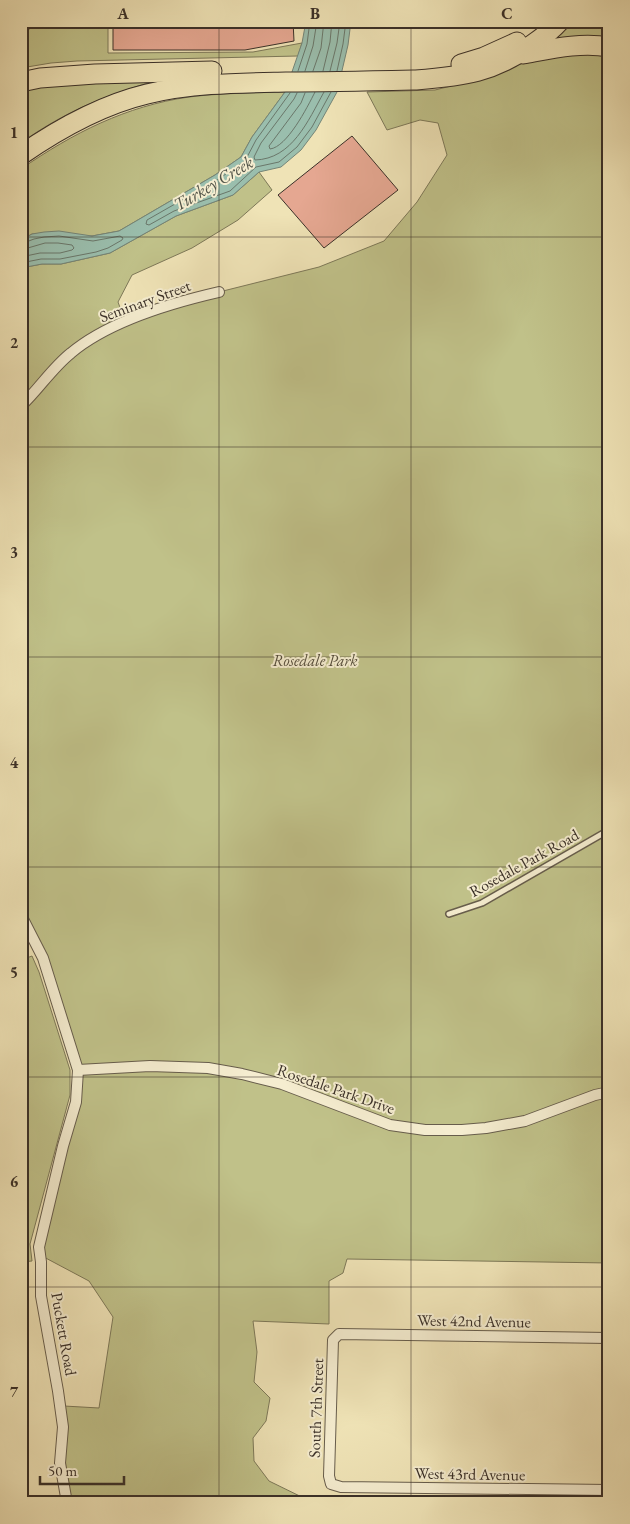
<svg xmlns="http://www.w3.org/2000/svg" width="630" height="1524" font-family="'EB Garamond',serif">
	<rect width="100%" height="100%" fill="#efe3b6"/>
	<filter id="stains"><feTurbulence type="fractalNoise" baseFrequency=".004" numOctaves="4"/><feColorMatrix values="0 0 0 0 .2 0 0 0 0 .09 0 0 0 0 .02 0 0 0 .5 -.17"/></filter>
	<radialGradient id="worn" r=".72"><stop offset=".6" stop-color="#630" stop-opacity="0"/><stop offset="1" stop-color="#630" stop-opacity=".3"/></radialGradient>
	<g fill="#c0c189" stroke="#7d7858">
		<polygon points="41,21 108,21 108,53 253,52 302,43 298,56 77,61 51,63 21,68 21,35"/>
		<polygon points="568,21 609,21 609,40 589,38 553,38"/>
		<polygon points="588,54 609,57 609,1263 347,1259 343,1273 329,1281 329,1324 253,1321 257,1352 254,1382 270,1398 266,1421 253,1438 254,1461 269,1481 314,1503 72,1503 65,1463 64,1406 99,1408 113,1317 89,1281 40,1255 78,1070 69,1038 21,915 21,268 42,264 61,264 110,253 176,216 233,195 259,172 272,190 238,220 192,248 132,275 118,302 125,321 219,292 319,267 384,241 417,202 447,155 438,123 420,120 387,130 367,92 435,90 487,77 511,66 533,61 559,56"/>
		<path d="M147,79L148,83C101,97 61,114 21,143V87Z"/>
		<path d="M285,92L252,137L241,157L215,175L119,231L92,236L32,234L21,240V169C73,133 126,106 189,97C221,93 253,93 285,92Z"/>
		<polygon points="32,956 39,972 70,1070 70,1095 30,1244 32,1261 21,1262 21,960"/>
	</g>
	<polygon fill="#9abead" stroke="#748578" points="306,21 351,21 348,45 337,92 316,130 301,150 281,167 259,172 233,195 176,216 110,253 61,264 42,264 21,268 21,240 32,234 44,232 59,231 92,236 119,231 215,175 241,157 252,137 285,92 302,43"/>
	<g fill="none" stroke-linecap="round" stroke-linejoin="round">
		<g stroke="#6a776a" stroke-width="1">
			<polyline points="298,71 307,44 310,21"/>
			<polyline points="305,71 313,46 317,21"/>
			<polyline points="313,71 321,48 324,21"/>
			<polyline points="323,71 330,42 332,21"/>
			<polyline points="330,71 337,43 340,21"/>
			<polyline points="337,71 343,44 346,21"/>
			<polyline points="290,93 256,140 245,161 217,180 147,220 146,224 149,225 174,211 230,191 256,167 279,162 297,147 312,127 331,92"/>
			<path d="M297,93L294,99L261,143L254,157L255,160C292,159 308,121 324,92"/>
			<path d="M305,93L301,103L269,146L270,149C287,147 307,108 315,92"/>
			<polyline points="21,244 34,239 44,237 59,236 93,241 120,236 123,238 122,240 108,248 96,252 60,259 41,259 21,263"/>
			<polyline points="21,250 45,243 58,243 72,245 74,248 72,250 60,253 40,253 21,257"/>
		</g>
	</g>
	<g fill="#e5a791" stroke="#3a3028">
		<polygon points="113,21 293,21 294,41 245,50 113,50"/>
		<polygon points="352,136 398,190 324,248 278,195"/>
	</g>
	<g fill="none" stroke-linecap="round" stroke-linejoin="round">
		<defs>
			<polyline id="service" points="449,914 482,903 609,830"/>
			<g id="minor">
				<path d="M21,406C39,389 52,368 71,353C109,321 171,303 219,292"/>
				<polyline points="21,915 43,958 78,1070 76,1102 63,1146 39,1247 41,1262 41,1296 58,1391 63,1427 60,1463 67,1503"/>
				<polyline points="78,1070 150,1066 208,1068 242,1074 282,1084 390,1125 425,1130 462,1130 486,1128 525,1121 595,1095 609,1092"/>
				<polyline points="609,1338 339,1334 333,1340 329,1476 331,1484 341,1487 609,1490"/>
			</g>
			<g id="motorway">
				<path d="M523,54C551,49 580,42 609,47"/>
				<polyline points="461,64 484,57 517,42"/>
				<polyline points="21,82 40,78 95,74 212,71"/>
				<path d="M21,155C60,128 101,105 147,94C193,83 239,83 286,82C329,82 372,81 416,80C464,76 493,73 533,44C543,37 552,30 560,21"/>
			</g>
		</defs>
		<use href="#service" stroke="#675d4c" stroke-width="8"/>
		<use href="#minor" stroke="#675d4c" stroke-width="12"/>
		<use href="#motorway" stroke="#3a3028" stroke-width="21"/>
		<use href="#service" stroke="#f5edd0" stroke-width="5"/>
		<use href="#minor" stroke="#f5edd0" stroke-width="10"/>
		<use href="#motorway" stroke="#efe3b6" stroke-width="19"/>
	</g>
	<path fill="none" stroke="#3a3028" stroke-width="1" stroke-opacity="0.55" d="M219,21V1503M411,21V1503M21,237H609M21,447H609M21,657H609M21,867H609M21,1077H609M21,1287H609"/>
	<g text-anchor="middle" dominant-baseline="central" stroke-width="4" stroke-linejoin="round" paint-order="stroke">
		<g font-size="16" fill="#3a3028" stroke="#f5edd0">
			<text transform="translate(145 301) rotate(-20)">Seminary Street</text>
			<text transform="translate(524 863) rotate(-29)">Rosedale Park Road</text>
			<text transform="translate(336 1089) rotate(19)">Rosedale Park Drive</text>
			<text transform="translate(474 1321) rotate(1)">West 42nd Avenue</text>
			<text transform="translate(64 1334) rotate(80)">Puckett Road</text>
			<text transform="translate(316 1408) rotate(-88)">South 7th Street</text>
			<text transform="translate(470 1474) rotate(1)">West 43rd Avenue</text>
		</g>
		<g font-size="16" font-style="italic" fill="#554d3b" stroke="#f5edd0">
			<text x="315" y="660">Rosedale Park</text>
		</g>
		<g font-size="18" font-style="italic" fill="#525449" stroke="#f5edd0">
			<text transform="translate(213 183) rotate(-31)">Turkey Creek</text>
		</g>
	</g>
	<rect width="630" height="1524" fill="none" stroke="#efe3b6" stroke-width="55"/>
	<path d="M40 1476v8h84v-8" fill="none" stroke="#3a3028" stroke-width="2.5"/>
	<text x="48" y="1476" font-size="15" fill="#3a3028" stroke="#f5edd0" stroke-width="4" paint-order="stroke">50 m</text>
	<rect x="28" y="28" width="574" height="1468" fill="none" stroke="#3a3028" stroke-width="2"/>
	<g font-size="16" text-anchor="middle" font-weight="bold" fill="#3a3028">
		<text x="123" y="19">A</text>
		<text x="315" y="19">B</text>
		<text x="507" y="19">C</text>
		<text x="14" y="138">1</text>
		<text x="14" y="348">2</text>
		<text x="14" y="558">3</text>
		<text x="14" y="768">4</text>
		<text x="14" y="978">5</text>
		<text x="14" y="1187">6</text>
		<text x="14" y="1397">7</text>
	</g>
	<rect width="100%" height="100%" filter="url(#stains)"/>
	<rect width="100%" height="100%" fill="url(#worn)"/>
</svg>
